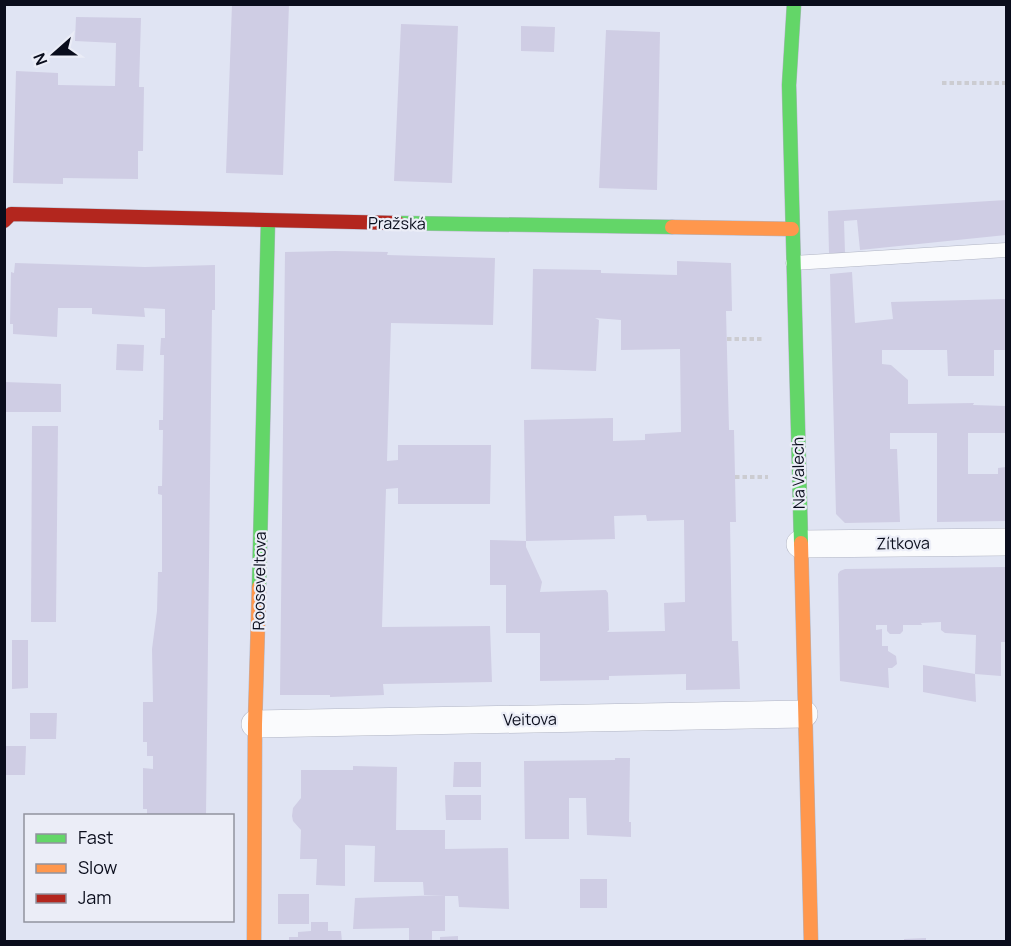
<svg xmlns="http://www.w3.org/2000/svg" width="1011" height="946" font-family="Manrope,sans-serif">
	<rect width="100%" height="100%" fill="#e0e4f3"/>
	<g fill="#cfcde4">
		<polygon points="232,4 289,4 283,175 226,173"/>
		<polygon points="76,17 141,18 139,87 144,87 143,151 138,151 138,179 63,178 63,184 13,183 16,71 58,73 58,85 115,86 116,43 75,41"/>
		<polygon points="401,24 458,26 452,183 394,181"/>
		<polygon points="521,26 555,27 554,52 521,51"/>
		<polygon points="606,30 660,32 657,190 599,188"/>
		<polygon points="1006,200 1006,235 860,250 857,220 844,221 845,253 829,253 828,211"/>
		<polygon points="335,251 388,252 387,255 495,258 493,325 391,323 387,461 398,460 398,445 491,445 490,504 398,504 398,488 386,489 382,627 490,626 492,682 383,684 384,695 330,697 330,695 280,695 285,252"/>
		<polygon points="677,261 731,263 732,311 726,311 729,430 734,430 736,522 730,522 732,641 738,641 740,689 686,690 686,674 609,676 609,680 540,681 540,633 506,633 506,585 490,585 490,540 526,541 526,547 542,582 540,592 606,590 608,593 609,630 607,632 665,631 664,603 685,602 684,520 647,521 646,515 614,516 615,539 526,541 524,420 613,418 613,441 645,440 645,434 681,432 680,349 621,350 621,320 595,318 599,320 596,371 531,369 533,269 601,270 601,273 677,275"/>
		<polygon points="15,263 145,267 215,265 215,310 212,310 206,816 147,816 147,809 143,809 143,768 153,769 153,756 147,756 147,742 143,742 143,702 153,702 152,649 157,611 158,572 162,572 162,495 158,494 158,486 162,486 163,430 159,430 159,420 163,420 164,355 160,355 161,338 165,338 165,309 144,308 145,317 92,314 92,308 58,308 57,337 13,334 13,324 10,324 11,272 14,273"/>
		<polygon points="852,272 855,323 893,319 891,302 1006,299 1006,350 994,350 994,376 948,376 947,350 882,350 882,364 891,365 908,380 908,404 974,403 973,405 1006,406 1006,433 968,433 968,474 998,474 998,468 1006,467 1006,521 937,522 937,433 890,433 890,449 897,449 900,522 845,523 836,514 830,274"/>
		<polygon points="117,344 144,345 143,371 116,370"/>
		<polygon points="4,382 61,384 61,412 4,412"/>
		<polygon points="32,426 58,426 56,622 31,622"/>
		<polygon points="1006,567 1006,642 1001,642 1001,676 975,674 976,635 945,633 941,630 941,622 921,623 922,625 903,625 903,631 900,634 890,634 887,631 887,625 876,625 876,630 882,629 882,646 888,646 888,651 896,656 897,664 892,668 888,668 889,688 840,681 838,574 840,571 845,569"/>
		<polygon points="12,640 28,640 28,688 12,689"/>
		<polygon points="923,665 975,674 976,702 923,692"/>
		<polygon points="30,713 57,713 56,739 30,739"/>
		<polygon points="4,746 26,746 25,775 4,775"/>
		<polygon points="615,758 630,758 629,822 631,822 631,837 587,835 586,798 569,798 569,839 525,839 524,761 615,760"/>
		<polygon points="454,762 481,762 481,787 453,787"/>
		<polygon points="353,766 397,767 396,830 445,830 445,849 508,848 509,909 459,907 458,896 445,896 445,931 432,931 432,942 409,942 409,928 353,929 355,898 445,895 424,895 423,882 374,882 375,846 345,845 345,886 316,885 317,859 300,859 301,830 293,821 292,816 293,808 301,798 301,770 353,770"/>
		<polygon points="445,795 481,795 481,820 446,820"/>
		<rect x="580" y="879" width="27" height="29"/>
		<rect x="278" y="894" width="31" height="30"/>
		<polygon points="311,922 328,922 328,931 341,931 342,942 289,942 289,937 298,937 298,932 311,931"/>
		<polygon points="458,936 458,942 440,942 440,937"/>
		<polygon points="926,938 926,942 904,942 904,939"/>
	</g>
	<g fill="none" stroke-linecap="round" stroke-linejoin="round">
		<defs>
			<polyline id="lane" points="793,263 1006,250"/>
			<g id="street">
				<polyline points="800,544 1006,542"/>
				<polyline points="255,724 804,714"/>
			</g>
			<g id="fast">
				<polyline points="794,4 789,85 801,543"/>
				<polyline points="398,223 672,227"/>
				<polyline points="259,587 268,221"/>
			</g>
			<g id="slow">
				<polyline points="672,227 792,229"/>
				<polyline points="801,543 811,942"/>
				<polyline points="254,942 255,724 259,587"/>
			</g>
			<polyline id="jam" points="4,221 11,214 398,223"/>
		</defs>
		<use href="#lane" stroke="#b1b5c4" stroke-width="15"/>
		<use href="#street" stroke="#b1b5c4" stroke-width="28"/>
		<use href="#fast" stroke="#b1b5c4" stroke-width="15"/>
		<use href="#slow" stroke="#b1b5c4" stroke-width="15"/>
		<use href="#jam" stroke="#b1b5c4" stroke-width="15"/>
		<g stroke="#ccccd1" stroke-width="4" stroke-dasharray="4.5 3" stroke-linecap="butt">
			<polyline points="942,83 1006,83"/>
			<polyline points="727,339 764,339"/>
			<polyline points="735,477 768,477"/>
		</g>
		<use href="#lane" stroke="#fafbfd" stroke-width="14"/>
		<use href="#street" stroke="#fafbfd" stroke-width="27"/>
		<use href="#fast" stroke="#63d668" stroke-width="14"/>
		<use href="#slow" stroke="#ff974d" stroke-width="14"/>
		<use href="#jam" stroke="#b3261e" stroke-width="14"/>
	</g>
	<g text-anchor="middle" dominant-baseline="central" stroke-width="4.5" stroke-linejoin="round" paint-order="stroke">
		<g font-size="16" fill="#0a0d1c" stroke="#ebedf7">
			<text transform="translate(397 223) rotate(1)">Pražská</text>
			<text transform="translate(798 473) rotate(-91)">Na Valech</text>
			<text transform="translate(903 543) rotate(-1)">Zítkova</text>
			<text transform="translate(259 581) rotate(-89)">Rooseveltova</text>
			<text transform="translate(530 719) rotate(-1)">Veitova</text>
		</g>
	</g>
	<rect width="1011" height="946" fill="none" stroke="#0a0d1c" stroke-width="12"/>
	<rect x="24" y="814" width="210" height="108" fill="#ebedf7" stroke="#91939f" stroke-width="1.5"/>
	<rect x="36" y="834" width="30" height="9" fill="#63d668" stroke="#91939f" stroke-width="1.5"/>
	<text x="78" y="844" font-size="18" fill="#0a0d1c">Fast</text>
	<rect x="36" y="864" width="30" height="9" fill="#ff974d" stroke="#91939f" stroke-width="1.5"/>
	<text x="78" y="874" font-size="18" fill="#0a0d1c">Slow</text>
	<rect x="36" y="894" width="30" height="9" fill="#b3261e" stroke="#91939f" stroke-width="1.5"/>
	<text x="78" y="904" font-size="18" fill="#0a0d1c">Jam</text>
	<g transform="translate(54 54) rotate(249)" stroke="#ebedf7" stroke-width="4.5" paint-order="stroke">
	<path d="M0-4.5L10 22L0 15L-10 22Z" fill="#0a0d1c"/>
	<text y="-9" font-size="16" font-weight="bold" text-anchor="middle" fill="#0a0d1c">N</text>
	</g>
</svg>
